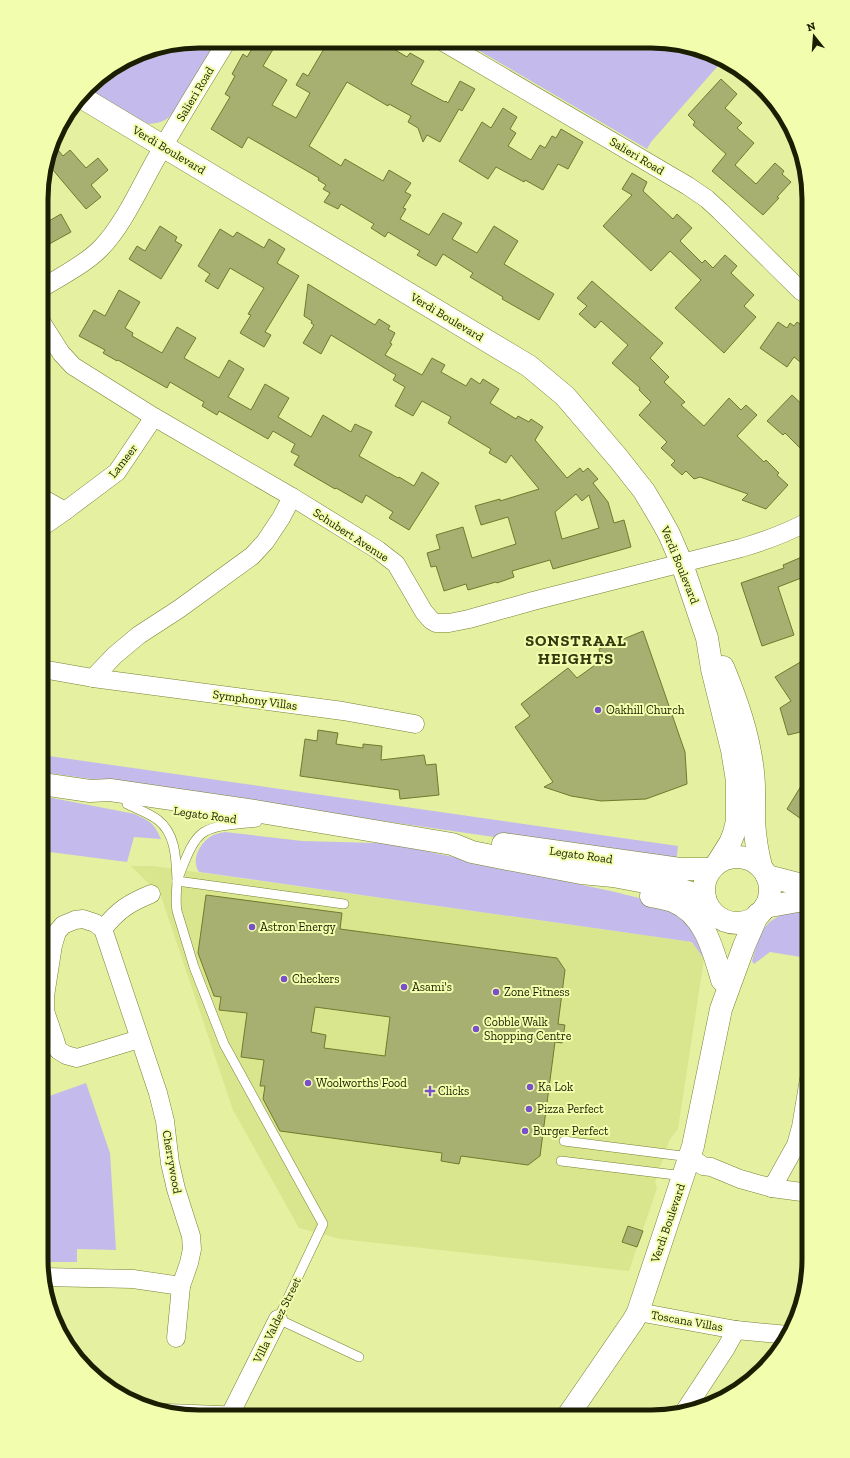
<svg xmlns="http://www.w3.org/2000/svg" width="850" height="1458" font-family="'Zilla Slab',serif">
	<rect width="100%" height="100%" fill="#e5f0a0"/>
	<polygon fill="#dae68d" points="131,866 153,866 692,942 704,959 678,1129 670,1139 655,1182 657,1188 629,1271 341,1239 299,1228 233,1110 161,896"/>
	<g fill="#c5baec">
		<path d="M199,41H216L173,113C166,121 160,123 149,124L90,92L97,79L139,53Z"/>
		<polygon points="466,43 682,44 724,59 651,142 647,149"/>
		<polygon points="42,755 678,846 676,863 42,772"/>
		<path d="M42,796L135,814C151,822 154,823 161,839L134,837L127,862L42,851Z"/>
		<path d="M225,832L302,841L376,843L393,844L615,892L655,902L668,907L690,926L703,952L704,959L692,942L199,872C191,861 199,844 210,837C214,834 220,833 225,832Z"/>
		<path d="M794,911H809V957H801L770,952L754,964L752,961C760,933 762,919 794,911Z"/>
		<polygon points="86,1083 110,1153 116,1250 77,1249 77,1262 41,1262 41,1099"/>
	</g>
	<g fill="#a7af71" stroke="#727a2c" fill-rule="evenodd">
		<polygon points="257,41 278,41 263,66 287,80 272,105 296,118 310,93 296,85 303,73 308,76 328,42 382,42 407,57 410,53 424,61 411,84 445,102 446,101 448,103 460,81 475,89 462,111 459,109 440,142 427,135 423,142 418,128 408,122 411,116 389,104 388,106 347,82 309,146 341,166 345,159 383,181 389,170 411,183 405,192 411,195 403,208 406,209 400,219 429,235 443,213 462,223 452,239 477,253 494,226 518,241 504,264 554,294 539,320 502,299 503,297 470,277 473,273 443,254 436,266 417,255 420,251 388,232 385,237 371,228 374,224 341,204 338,209 324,202 330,193 323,189 326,185 318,180 319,178 276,153 248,137 242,148 211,129 230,97 225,94 235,76 232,74 243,54 247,57"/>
		<polygon points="721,79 737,94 725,108 742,123 737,128 754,143 735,165 756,184 775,163 784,171 782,174 791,182 777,197 779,198 763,215 712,171 726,154 693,125 695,122 688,115"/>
		<polygon points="503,108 517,117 510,129 516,133 508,146 531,160 540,145 545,148 552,136 556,138 561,129 583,142 568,169 558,164 543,190 525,180 524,182 496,167 488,179 459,161 482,122 491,128"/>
		<polygon points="53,144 63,156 70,150 86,168 98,158 108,170 91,185 101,197 86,209 47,163"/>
		<polygon points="632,173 647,182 643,191 673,219 677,214 692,228 680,241 702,263 705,260 713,268 725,255 737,266 731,273 754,295 744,306 756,317 724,353 675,308 701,280 670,251 651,271 603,226 632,195 622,189"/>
		<polygon points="61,214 71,232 42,248 42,225"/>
		<polygon points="160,226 177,237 175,241 182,245 161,279 129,259 137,246 145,251"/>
		<polygon points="220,229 233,237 237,232 264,248 269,239 285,249 277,263 299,276 265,332 271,335 264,347 240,333 251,315 248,314 264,288 230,268 218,289 205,281 210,274 198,266"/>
		<polygon points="592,281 663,343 650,358 669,377 664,382 685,402 681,405 704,426 729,398 741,410 746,405 757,415 737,436 764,462 766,460 779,473 777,475 788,485 766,509 742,500 748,494 700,477 694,479 686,471 682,475 671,465 675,461 661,448 667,442 639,415 651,402 639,390 640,388 612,363 628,345 601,321 595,328 579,314 587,306 577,298"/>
		<path d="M308,284L375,325L379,319L390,326L388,329L395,333L390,343L392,344L385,355L422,375L432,358L445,365L441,372L466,386L471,378L480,384L483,379L499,389L490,403L516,419L518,416L529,422L531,419L543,427L535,440L567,478L580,468L583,472L588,468L598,479L593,483L608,502L614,523L624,520L631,547L553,569L550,560L512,571L514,577L497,583L496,582L468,590L466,584L444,591L436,566L431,567L427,553L440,549L436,535L463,527L472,558L516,544L508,517L481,525L475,506L500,499V501L539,489L511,455L506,463L489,453L491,449L448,423L451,417L422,401L413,416L395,406L405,387L393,380L396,375L331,335L321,354L303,343L314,325L311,323L312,321L304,316ZM576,494L582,501L589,495L599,528L562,539L555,512Z"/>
		<polygon points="119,290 140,302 125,328 133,333 132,336 162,353 177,327 196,338 184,358 219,378 229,360 244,369 228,397 251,410 265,384 289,398 278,417 311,437 323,415 351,432 355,424 372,432 359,456 398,478 399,477 414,486 422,472 439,483 409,530 389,518 393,512 366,495 362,503 336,488 335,489 294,465 299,456 291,452 295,444 273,431 268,439 219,411 217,415 202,406 204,402 170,382 167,388 118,360 117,361 103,353 105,350 79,336 94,310 105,316"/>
		<polygon points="778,322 787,328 790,323 794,326 797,322 809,330 809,369 794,357 787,367 760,348"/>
		<polygon points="792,395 809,411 809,457 785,433 783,435 767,421"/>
		<polygon points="809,554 809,575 778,587 794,635 762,646 741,583 784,568 783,565"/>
		<polygon points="643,631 685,752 687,784 646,799 601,801 571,796 544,787 553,782 515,727 530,716 521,704 568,668 577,678 602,660 599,649"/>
		<polygon points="809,657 809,730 788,735 780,708 791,701 775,677"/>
		<polygon points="318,730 338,733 336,744 363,748 363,744 382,746 381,760 424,755 426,765 436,764 439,795 400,799 399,790 300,776 305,739 317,741"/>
		<polygon points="809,773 809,813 804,821 787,809"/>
		<path d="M206,895L342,913L340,929L557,958L565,970L558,1024L565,1025L562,1043L555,1042L540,1156L528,1165L461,1156L459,1164L441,1161L442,1153L280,1131L263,1099L265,1086H260L264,1060L241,1057L247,1013L219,1010L221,997L214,996L198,953ZM315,1007L390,1017L385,1056L324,1048L326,1035L311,1032Z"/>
		<polygon points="628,1226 643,1231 637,1247 622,1242"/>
	</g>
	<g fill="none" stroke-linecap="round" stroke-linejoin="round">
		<defs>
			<g id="lane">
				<path d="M127,804C137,809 149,813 158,820C176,834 176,859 177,880C177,890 175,900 177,911L194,967L224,1044L323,1224L278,1319L359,1357"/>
				<path d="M178,878C184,864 191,840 204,832C217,824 242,824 257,822"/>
				<polyline points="177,881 344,904"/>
				<polyline points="564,1141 690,1157"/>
				<polyline points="561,1161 684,1176"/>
				<polyline points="154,1408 232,1411"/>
			</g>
			<g id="street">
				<polyline points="445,43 688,186 707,199 720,211 801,291 809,296"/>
				<path d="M42,288C61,276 84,265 100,249C123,226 140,187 156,159C179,119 203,80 227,41"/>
				<path d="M42,323L61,353L73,366L154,417L292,497L378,550L396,564L424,612L431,620L436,623H449L469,619L533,601L741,548C765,541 787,533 809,521"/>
				<polyline points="42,498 65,511"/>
				<polyline points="42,527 65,511 117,472 154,417"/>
				<polyline points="42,669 93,678 343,711 415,724"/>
				<polyline points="93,678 115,655 139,635 179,609 252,556 265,542 281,518 292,497"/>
				<path d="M103,929C118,910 129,903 151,894"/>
				<polyline points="690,1157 703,1166 711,1167 740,1179 772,1188 809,1193"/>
				<polyline points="772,1188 796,1145 801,1127 809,1079"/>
				<polyline points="44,1277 133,1279 181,1286 189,1263 192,1249 191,1236 176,1189 170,1163 165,1121 158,1093 103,929 95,923 83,919 75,920 63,925 57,932 53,945 45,996 45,1011 55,1040 58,1050 66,1055 77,1058 139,1039"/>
				<polyline points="638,1312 736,1330 788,1335"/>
				<polyline points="176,1338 181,1286"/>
				<polyline points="684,1412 726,1348 736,1330"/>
				<polyline points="231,1416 232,1411 278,1319"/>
			</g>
			<g id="secondary">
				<polyline points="81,97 529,366 565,396 618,458 644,491 659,516 669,534 682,564 707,638 712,669 732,750 737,781 737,821 734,833 730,843 718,862"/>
				<path d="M723,667C737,701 749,735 753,772C755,788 754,805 754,821C755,836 757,851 761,866"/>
				<polyline points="42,784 90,791 110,790 255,811 452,844 472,852 502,858 581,873 613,876 677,888 705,898"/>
				<polyline points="503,844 680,869 710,869"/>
				<circle cx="737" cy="890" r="33"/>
				<polyline points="767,876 798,884 809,884"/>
				<path d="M651,896C658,897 666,899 673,901C705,914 713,950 722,980"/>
				<polyline points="765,907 798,901 809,901"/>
				<polyline points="567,1417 633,1321 638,1312 693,1146 721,1009 744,946 758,914"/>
			</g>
		</defs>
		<use href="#lane" stroke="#788133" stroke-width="10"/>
		<use href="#street" stroke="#788133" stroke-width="19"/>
		<use href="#secondary" stroke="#788133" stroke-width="23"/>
		<use href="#lane" stroke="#fff" stroke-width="9"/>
		<use href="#street" stroke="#fff" stroke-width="18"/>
		<use href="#secondary" stroke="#fff" stroke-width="22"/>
	</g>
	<g fill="#7850c9" stroke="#f2fead" stroke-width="1.5">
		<circle cx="598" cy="710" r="4"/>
		<circle cx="252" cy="927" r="4"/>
		<circle cx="284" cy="979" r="4"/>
		<circle cx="404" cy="987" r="4"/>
		<circle cx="496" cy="992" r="4"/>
		<circle cx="476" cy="1029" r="4"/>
		<circle cx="308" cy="1083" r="4"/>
		<circle cx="530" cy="1087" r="4"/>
		<path d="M428 1085h4v4h4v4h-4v4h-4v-4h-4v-4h4z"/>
		<circle cx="529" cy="1109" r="4"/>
		<circle cx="525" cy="1131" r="4"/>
	</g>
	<g text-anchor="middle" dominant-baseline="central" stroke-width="4" stroke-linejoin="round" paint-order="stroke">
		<g font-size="12" fill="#1b1e00" stroke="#f2fead">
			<text transform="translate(195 94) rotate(-59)">Salieri Road</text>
			<text transform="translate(169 150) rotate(31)">Verdi Boulevard</text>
			<text transform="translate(637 156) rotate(31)">Salieri Road</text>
			<text transform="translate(447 317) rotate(31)">Verdi Boulevard</text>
			<text transform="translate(123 461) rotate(-52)">Lameer</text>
			<text transform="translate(351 535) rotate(33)">Schubert Avenue</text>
			<text transform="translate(680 565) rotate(68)">Verdi Boulevard</text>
			<text transform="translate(255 700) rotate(8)">Symphony Villas</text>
			<text transform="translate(205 815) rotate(8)">Legato Road</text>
			<text transform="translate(581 855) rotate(8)">Legato Road</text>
			<text transform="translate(172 1162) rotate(80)">Cherrywood</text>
			<text transform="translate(668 1223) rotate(-71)">Verdi Boulevard</text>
			<text transform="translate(277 1320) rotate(-64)">Villa Valdez Street</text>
			<text transform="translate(687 1321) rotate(10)">Toscana Villas</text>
		</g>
		<g font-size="12" fill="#1b1e00" stroke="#f2fead" text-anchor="start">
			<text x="606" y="710">Oakhill Church</text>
			<text x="260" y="927">Astron Energy</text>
			<text x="292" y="979">Checkers</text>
			<text x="412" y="987">Asami's</text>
			<text x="504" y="992">Zone Fitness</text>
			<text x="484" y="1022">Cobble Walk<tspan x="484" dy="14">Shopping Centre</tspan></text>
			<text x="316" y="1083">Woolworths Food</text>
			<text x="538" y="1087">Ka Lok</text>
			<text x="438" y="1091">Clicks</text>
			<text x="537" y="1109">Pizza Perfect</text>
			<text x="533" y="1131">Burger Perfect</text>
		</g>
		<g font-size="16" font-weight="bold" letter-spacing="1" fill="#34380f" stroke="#f2fead">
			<text x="576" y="640">SONSTRAAL<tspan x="576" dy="18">HEIGHTS</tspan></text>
		</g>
	</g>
	<path d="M0 0H850V1458H0ZM199 48H651A151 151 0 0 1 802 199V1259A151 151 0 0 1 651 1410H199A151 151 0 0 1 48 1259V199A151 151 0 0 1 199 48Z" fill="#f2fead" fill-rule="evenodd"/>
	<path fill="none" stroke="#1b1e00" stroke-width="5" d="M199 48H651A151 151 0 0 1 802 199V1259A151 151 0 0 1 651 1410H199A151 151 0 0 1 48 1259V199A151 151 0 0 1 199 48Z"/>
	<g transform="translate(814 36) rotate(343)" stroke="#f2fead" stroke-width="3" paint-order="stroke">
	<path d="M0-3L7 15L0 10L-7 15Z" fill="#1b1e00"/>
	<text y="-6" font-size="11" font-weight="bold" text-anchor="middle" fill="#1b1e00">N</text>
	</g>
</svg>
